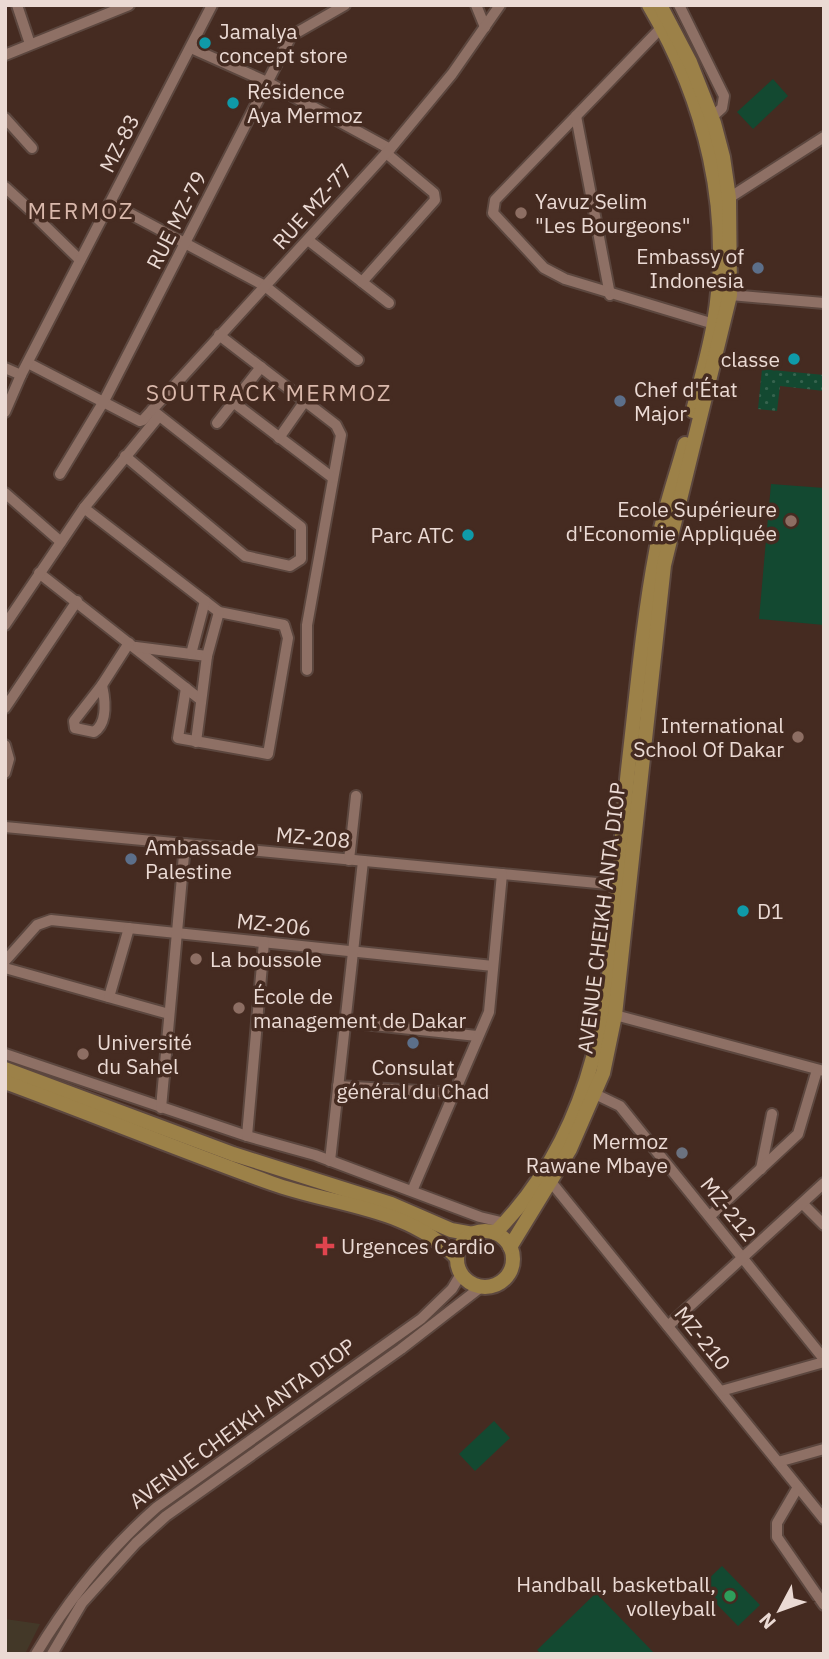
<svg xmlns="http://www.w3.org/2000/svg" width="829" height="1659" font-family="'IBM Plex Sans',sans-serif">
	<defs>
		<pattern id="grass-dots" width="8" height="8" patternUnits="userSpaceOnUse" patternTransform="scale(1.75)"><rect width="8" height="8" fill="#134931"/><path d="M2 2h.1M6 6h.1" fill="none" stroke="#36634e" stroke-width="1.8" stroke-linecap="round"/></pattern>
	</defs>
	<rect width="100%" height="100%" fill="#452b21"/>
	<polygon fill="#433828" points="5,1619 40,1624 25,1654 5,1654"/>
	<polygon fill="url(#grass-dots)" points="762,369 824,375 824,391 780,386 777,411 758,409"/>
	<g fill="#134931">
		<polygon points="773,79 788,96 753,129 737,112"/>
		<polygon points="771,484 824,488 824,625 759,619"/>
		<polygon points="494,1421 510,1438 475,1471 459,1454"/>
		<polygon points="722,1566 760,1605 738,1626 700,1587"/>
		<polygon points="596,1593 655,1654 541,1654 537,1650"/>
	</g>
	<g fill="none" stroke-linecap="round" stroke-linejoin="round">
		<defs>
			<g id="minor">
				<polyline points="17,5 30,44"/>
				<polyline points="476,5 485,27"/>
				<polyline points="679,5 724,96 722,108 712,117"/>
				<polyline points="662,27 495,200 493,213 544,268 565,279 714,324"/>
				<polyline points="191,48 267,82 390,149"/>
				<polyline points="5,55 129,5"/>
				<polyline points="576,116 610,295"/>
				<polyline points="5,118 32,148"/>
				<polyline points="5,187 29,209"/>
				<polyline points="729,198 824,137"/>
				<polyline points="110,203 265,286 358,360"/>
				<polyline points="35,216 80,260"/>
				<polyline points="308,240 389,303"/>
				<polyline points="362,282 435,200 434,193 386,153"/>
				<polyline points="730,295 824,303"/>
				<polyline points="219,335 336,425 341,435 307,625 307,670"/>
				<polyline points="28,363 140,421 143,420 390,149 452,74 500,5"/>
				<polyline points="5,368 21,375"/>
				<polyline points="233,402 333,478"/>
				<polyline points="5,412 21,375 212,5"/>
				<polyline points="217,423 261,367"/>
				<polyline points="279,438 305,401"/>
				<polyline points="125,456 245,556 290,566 301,559 301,527 152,410"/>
				<polyline points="60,474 104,401 291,36 345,5"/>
				<polyline points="5,493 61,542"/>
				<polyline points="84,508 219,612 284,625 288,638 268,754 178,738 186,688"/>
				<polyline points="39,573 201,700"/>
				<polyline points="5,625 84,508 159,416"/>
				<polyline points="136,647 207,656"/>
				<polyline points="191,654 205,601"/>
				<path d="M102,685C105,699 108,723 94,732L75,728L74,721Z"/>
				<polyline points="102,685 129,643"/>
				<polyline points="5,708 77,601"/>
				<polyline points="196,742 207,656 219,612"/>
				<polyline points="5,745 9,759 5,773"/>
				<polyline points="5,827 618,885"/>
				<polyline points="349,860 356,796"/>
				<polyline points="5,961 37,925 51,920 493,966"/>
				<polyline points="5,968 169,1014"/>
				<polyline points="109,997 129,928"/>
				<polyline points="615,1015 824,1071"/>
				<polyline points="345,1022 477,1036"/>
				<polyline points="5,1054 247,1136 315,1155 480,1217 505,1223"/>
				<polyline points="338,1086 452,1093"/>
				<polyline points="595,1094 620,1106 824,1359"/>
				<polyline points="161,1108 185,844"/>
				<polyline points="247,1136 264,942"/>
				<polyline points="330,1161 363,861"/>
				<polyline points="761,1169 772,1114"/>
				<polyline points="551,1182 824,1519"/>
				<polyline points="412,1191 489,1012 502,874"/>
				<polyline points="803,1204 824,1225"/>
				<polyline points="710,1216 798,1134 817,1070"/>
				<polyline points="668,1326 824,1183"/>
				<polyline points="721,1391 824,1362"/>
				<polyline points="778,1462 824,1449"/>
				<polyline points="798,1487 777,1523 777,1537 824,1605"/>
				<path d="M36,1654C70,1597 108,1550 157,1507L421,1319L452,1289L461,1274"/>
				<polyline points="52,1654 82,1603 136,1543 166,1516 401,1349 481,1287"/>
			</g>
			<g id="major">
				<path d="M649,5C706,102 733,211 714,323C709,352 700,382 693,411"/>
				<polyline points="5,1069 233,1154 391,1204 451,1230 473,1234"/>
				<path d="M5,1082C94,1115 182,1151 271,1183C334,1206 407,1206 457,1258"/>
				<circle cx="485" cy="1259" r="28"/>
				<path d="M495,1233C625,1101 609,932 629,761C637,692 643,621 656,552C662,516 675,480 685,444"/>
				<polyline points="510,1247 570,1149 603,1073 615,1015 664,565 730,295 729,198 723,157 714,123 690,62 660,5"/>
			</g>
		</defs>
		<use href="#minor" stroke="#5c473f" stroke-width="14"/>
		<use href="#major" stroke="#5c473f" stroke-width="18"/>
		<use href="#minor" stroke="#8e7065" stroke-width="10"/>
		<use href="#major" stroke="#9c8148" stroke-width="14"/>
	</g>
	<g fill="#0f9aa8" stroke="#452b21" stroke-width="2.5">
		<circle cx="205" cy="43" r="7"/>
		<circle cx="233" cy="103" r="7"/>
		<circle cx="794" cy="359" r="7"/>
		<circle cx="468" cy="535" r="7"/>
		<circle cx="743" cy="911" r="7"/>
	</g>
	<g fill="#8d6e63" stroke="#452b21" stroke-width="2.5">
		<circle cx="521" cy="213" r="7"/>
		<circle cx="791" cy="521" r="7"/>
		<circle cx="798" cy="737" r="7"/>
		<circle cx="196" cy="959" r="7"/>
		<circle cx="239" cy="1008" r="7"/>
		<circle cx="83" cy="1054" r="7"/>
	</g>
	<g fill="#5c6f8a" stroke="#452b21" stroke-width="2.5">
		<circle cx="758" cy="268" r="7"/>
		<circle cx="620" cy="401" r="7"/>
		<circle cx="131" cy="859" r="7"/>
		<circle cx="413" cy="1043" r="7"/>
	</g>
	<circle fill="#6b7280" stroke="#452b21" stroke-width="2.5" cx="682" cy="1153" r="7"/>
	<path fill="#e0444e" stroke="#452b21" stroke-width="2.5" d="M321.5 1235.5h7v7h7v7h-7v7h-7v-7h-7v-7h7z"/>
	<circle fill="#2e9e5b" stroke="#452b21" stroke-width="2.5" cx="730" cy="1596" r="7"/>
	<g text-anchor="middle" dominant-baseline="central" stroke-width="7" stroke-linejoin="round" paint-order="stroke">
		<g font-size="21" fill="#ebdad4" stroke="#452b21" text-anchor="start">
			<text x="219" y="31">Jamalya<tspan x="219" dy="24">concept store</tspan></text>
			<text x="247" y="91">Résidence<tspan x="247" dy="24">Aya Mermoz</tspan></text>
			<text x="535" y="201">Yavuz Selim<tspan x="535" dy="24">"Les Bourgeons"</tspan></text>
			<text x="744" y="256" text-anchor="end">Embassy of<tspan x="744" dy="24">Indonesia</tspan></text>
			<text x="780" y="359" text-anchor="end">classe</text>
			<text x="634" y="389">Chef d'État<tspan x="634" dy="24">Major</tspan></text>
			<text x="777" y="509" text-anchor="end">Ecole Supérieure<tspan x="777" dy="24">d'Economie Appliquée</tspan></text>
			<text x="454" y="535" text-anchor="end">Parc ATC</text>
			<text x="784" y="725" text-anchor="end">International<tspan x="784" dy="24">School Of Dakar</tspan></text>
			<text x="145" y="847">Ambassade<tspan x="145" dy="24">Palestine</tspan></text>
			<text x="757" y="911">D1</text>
			<text x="210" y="959">La boussole</text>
			<text x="253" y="996">École de<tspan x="253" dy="24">management de Dakar</tspan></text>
			<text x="97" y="1042">Université<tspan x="97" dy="24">du Sahel</tspan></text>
			<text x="413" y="1067" text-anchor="middle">Consulat<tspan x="413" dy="24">général du Chad</tspan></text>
			<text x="668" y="1141" text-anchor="end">Mermoz<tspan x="668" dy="24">Rawane Mbaye</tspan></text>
			<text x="341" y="1246">Urgences Cardio</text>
			<text x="716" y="1584" text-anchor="end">Handball, basketball,<tspan x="716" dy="24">volleyball</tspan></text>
		</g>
		<g font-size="21" fill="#ebdad4" stroke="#452b21">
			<text transform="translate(119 143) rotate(-63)">MZ-83</text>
			<text transform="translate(312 206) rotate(-48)">RUE MZ-77</text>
			<text transform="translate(176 220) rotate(-63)">RUE MZ-79</text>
			<text transform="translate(313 837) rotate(5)">MZ-208</text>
			<text transform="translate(601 918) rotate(-83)">AVENUE CHEIKH ANTA DIOP</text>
			<text transform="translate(274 924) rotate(6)">MZ-206</text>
			<text transform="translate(729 1209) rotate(51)">MZ-212</text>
			<text transform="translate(703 1338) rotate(51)">MZ-210</text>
			<text transform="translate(242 1423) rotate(-36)">AVENUE CHEIKH ANTA DIOP</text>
		</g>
		<g font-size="23" letter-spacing="2" fill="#d9b8ab" stroke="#452b21">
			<text x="81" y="210">MERMOZ</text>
			<text x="269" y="392">SOUTRACK MERMOZ</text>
		</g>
	</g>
	<rect width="829" height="1659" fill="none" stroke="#ebdad4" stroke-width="14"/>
	<g transform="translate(780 1610) rotate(229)" stroke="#452b21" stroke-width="5" paint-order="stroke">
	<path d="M0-5L12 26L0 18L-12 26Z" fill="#ebdad4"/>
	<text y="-10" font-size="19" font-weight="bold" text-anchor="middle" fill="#ebdad4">N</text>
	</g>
</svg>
